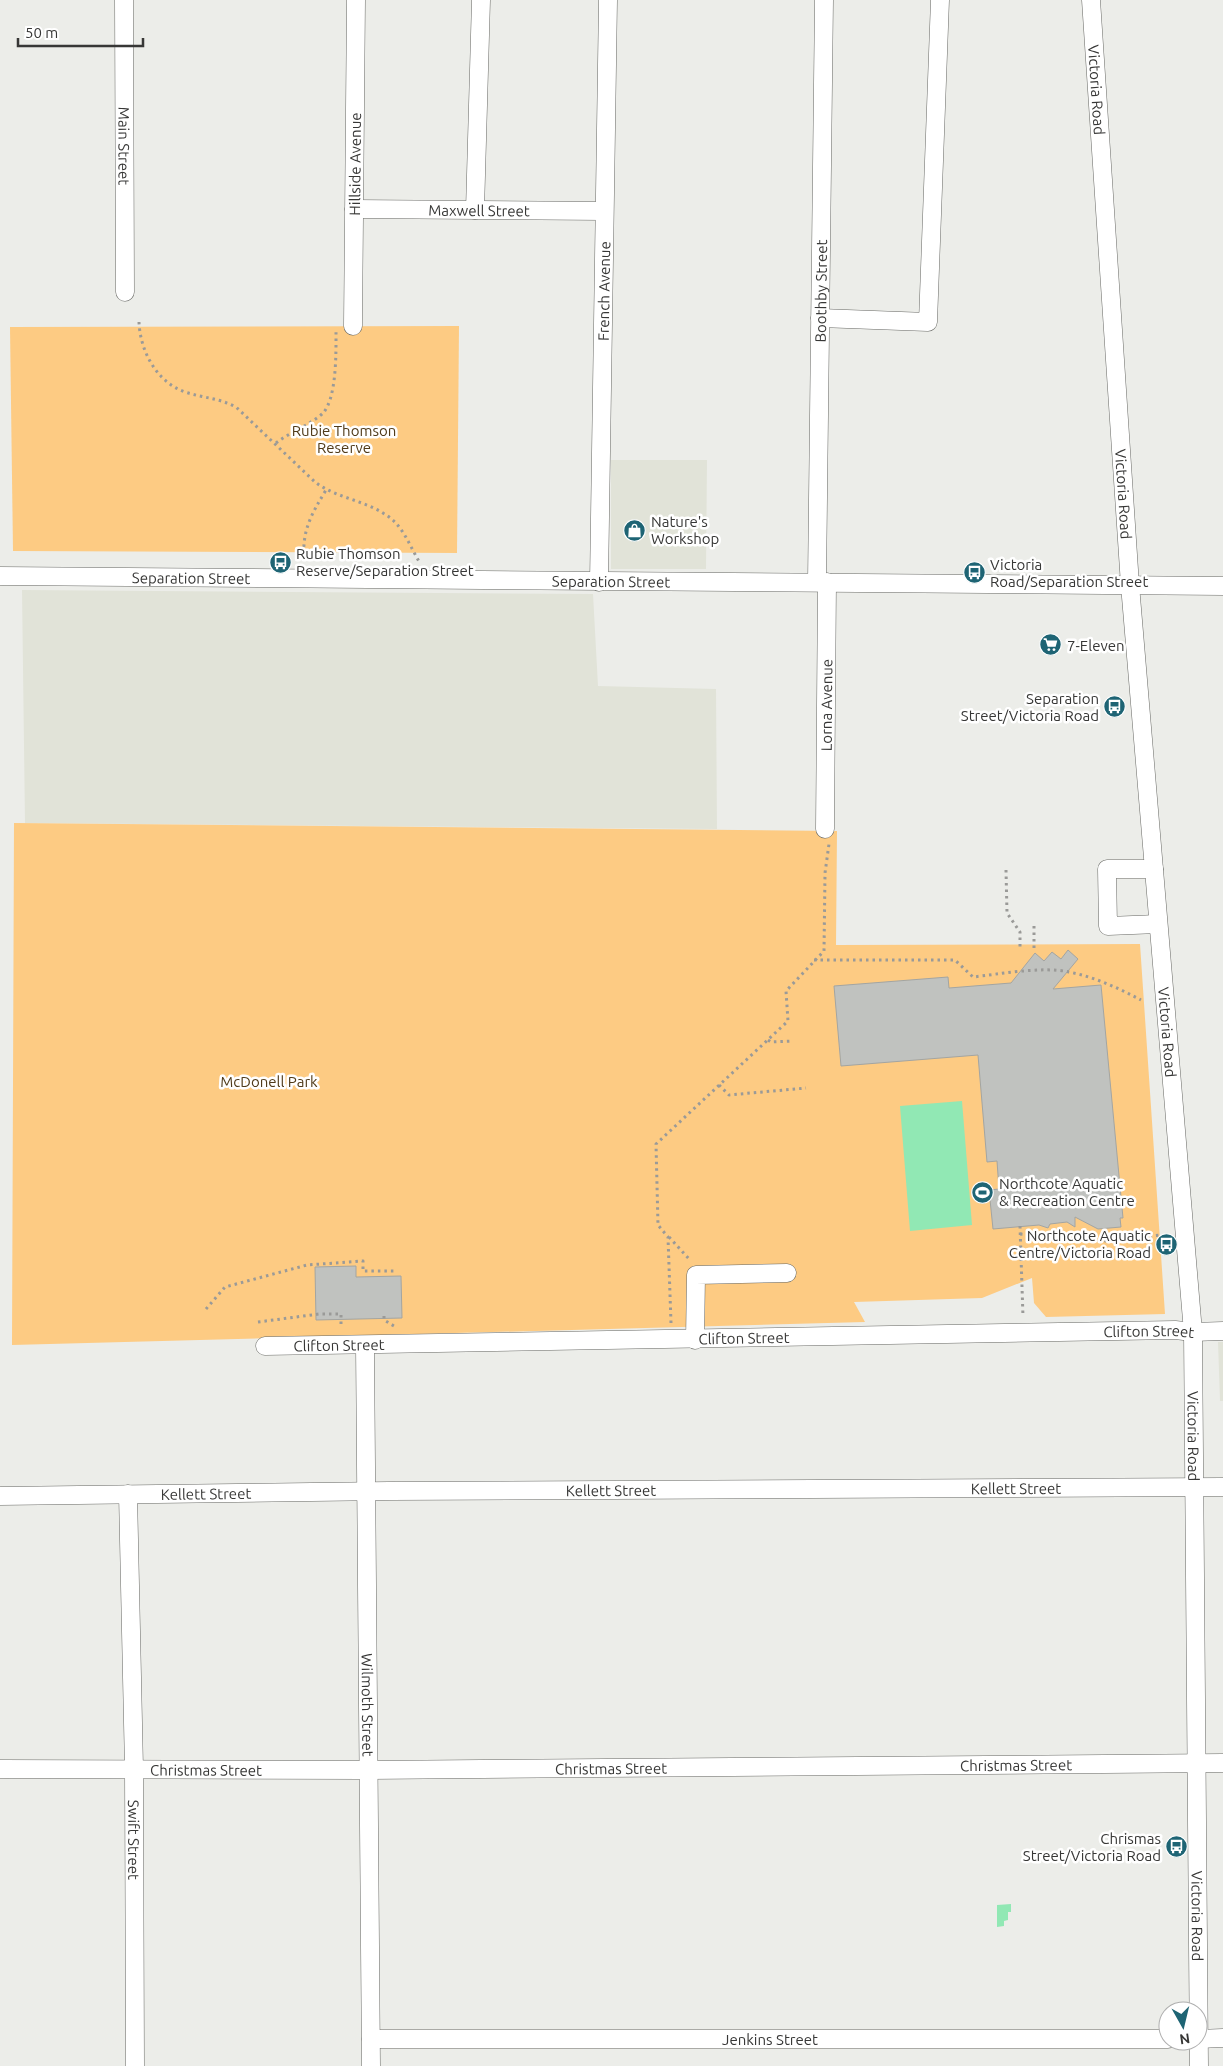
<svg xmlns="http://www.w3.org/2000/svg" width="1223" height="2066" font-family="Ubuntu,sans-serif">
	<rect width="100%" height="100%" fill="#ecede9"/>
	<g fill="#e1e3d8">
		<polygon points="611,460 707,460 706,569 611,569"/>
		<polygon points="22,590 593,594 598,686 716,689 717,829 25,823"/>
		<polygon points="1218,1342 1223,1342 1223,1401 1220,1401"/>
	</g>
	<g fill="#fdcb83">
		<polygon points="459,326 457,553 13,551 10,327"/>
		<polygon points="14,823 837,831 836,945 1140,944 1165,1314 1046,1317 1034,1303 1032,1278 982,1298 854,1302 865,1322 12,1345"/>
	</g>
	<g fill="#91e8b4">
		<polygon points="962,1101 972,1225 910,1231 900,1106"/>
		<polygon points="1011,1904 1011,1912 1008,1912 1008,1920 1004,1921 1004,1926 997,1927 997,1905"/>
	</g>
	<g fill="#c0c2bf" stroke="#a3a5a2">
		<polygon points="1068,950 1078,959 1053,989 1101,985 1123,1218 1120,1218 1121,1227 1098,1229 1075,1217 1075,1227 1067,1222 1050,1224 1048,1228 1039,1225 993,1229 989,1190 999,1189 997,1161 987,1162 978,1055 841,1066 834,986 948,977 949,988 1011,983 1035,953 1044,961 1052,952 1061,959"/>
		<polygon points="356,1266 356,1277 401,1276 402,1318 316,1320 315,1267"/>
	</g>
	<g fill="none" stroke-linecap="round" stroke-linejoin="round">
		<defs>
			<g id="minor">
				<path id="s1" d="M124,0L125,292"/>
				<path id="s2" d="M1091,0L1130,585L1193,1332L1199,2066"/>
				<path id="s3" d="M354,209L604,211"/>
				<polyline points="475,210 481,0"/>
				<polyline points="820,318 928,322 940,0"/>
				<path id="s4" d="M353,326L356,0"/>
				<path id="s5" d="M0,576L1223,586"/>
				<path id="s6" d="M599,582L608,0"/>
				<path id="s7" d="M817,582L824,0"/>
				<path id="s8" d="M825,829L827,582"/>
				<polyline points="1154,869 1107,869 1108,926 1158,924"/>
				<polyline points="695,1340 696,1275 787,1273"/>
				<path id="s9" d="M365,1345L371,2066"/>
				<path id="s10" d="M265,1346L1175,1330L1193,1332L1223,1331"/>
				<path id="s11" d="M128,1494L134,1768L135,2066"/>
				<path id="s12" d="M0,1496L389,1491L1223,1487"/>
				<path id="s13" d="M0,1769L368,1770L1223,1763"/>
				<path id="s14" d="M371,2039H1168"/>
				<polyline points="1198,2039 1223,2038"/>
			</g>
		</defs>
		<use href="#minor" stroke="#686965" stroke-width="19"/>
		<g stroke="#9a9a98" stroke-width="3" stroke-dasharray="2.5 4" stroke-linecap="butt">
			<path d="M139,322C140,350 156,382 185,392C203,398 219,398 236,407L315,482C336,498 364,500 386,515C403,525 410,547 420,563"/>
			<path d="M276,443C290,432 308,426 322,414C337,400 336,352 336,332"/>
			<path d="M304,560C302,530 311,515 326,490"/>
			<polyline points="1006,870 1007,913 1020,932 1020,948"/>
			<polyline points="1034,926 1034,948"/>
			<path d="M814,960H955L973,977C1000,974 1043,966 1069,972C1095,977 1118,988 1141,1000"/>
			<polyline points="768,1040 771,1042 793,1041"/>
			<polyline points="719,1085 729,1095 806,1088"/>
			<polyline points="1020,1226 1023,1317"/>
			<polyline points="1020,1234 1108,1241 1161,1235"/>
			<polyline points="669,1237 690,1260"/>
			<polyline points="206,1309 225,1287 307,1265 363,1261 363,1271 397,1271"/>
			<polyline points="384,1316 384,1320 394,1326"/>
			<polyline points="258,1322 319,1314 341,1314 341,1328"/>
			<polyline points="671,1323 668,1237 658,1225 656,1144 788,1021 786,991 824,951 825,873 829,844"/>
		</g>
		<use href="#minor" stroke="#fff" stroke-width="18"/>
	</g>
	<defs>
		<symbol id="shop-disc" viewBox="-11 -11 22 22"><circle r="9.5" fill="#1e6474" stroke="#fff"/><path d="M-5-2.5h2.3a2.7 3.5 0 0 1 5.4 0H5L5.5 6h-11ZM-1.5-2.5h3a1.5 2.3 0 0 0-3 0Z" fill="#fff"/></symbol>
		<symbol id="bus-disc" viewBox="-11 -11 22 22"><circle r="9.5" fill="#1e6474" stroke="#fff"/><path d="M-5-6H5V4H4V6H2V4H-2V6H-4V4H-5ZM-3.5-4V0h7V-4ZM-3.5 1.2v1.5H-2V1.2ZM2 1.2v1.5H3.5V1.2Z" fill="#fff"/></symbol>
		<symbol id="supermarket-disc" viewBox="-11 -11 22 22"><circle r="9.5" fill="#1e6474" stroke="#fff"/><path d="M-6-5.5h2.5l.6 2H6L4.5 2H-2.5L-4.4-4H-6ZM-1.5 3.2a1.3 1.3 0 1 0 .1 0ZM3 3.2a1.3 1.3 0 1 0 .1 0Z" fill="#fff"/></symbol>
		<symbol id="stadium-disc" viewBox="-11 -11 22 22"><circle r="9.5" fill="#1e6474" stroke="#fff"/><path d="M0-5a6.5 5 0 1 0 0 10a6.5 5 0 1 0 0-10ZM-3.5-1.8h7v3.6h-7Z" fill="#fff"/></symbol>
	</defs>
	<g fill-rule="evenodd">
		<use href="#shop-disc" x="622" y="518" width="25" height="25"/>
		<use href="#bus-disc" x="268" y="550" width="25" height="25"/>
		<use href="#bus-disc" x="962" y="560" width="25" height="25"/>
		<use href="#supermarket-disc" x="1038" y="632" width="25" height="25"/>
		<use href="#bus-disc" x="1102" y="694" width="25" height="25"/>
		<use href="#stadium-disc" x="970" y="1180" width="25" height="25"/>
		<use href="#bus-disc" x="1154" y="1232" width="25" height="25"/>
		<use href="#bus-disc" x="1164" y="1834" width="25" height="25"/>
	</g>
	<g text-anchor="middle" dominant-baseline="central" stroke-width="5" stroke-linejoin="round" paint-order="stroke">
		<g font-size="15" fill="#373736" stroke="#fff">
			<text stroke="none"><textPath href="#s2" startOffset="90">Victoria Road</textPath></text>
			<text stroke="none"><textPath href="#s1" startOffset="146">Main Street</textPath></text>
			<text stroke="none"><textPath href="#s4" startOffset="162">Hillside Avenue</textPath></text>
			<text stroke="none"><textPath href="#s3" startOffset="125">Maxwell Street</textPath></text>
			<text stroke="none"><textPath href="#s6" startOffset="291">French Avenue</textPath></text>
			<text stroke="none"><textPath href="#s7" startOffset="291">Boothby Street</textPath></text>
			<text stroke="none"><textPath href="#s2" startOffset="495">Victoria Road</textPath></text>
			<text stroke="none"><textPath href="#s5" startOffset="191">Separation Street</textPath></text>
			<text stroke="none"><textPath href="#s5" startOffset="611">Separation Street</textPath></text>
			<text stroke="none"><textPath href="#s8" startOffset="124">Lorna Avenue</textPath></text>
			<text stroke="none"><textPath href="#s2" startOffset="1035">Victoria Road</textPath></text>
			<text stroke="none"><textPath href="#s10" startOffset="884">Clifton Street</textPath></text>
			<text stroke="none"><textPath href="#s10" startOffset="479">Clifton Street</textPath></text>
			<text stroke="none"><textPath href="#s10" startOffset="74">Clifton Street</textPath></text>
			<text stroke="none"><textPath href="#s2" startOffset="1440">Victoria Road</textPath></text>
			<text stroke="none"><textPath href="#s12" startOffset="1016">Kellett Street</textPath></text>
			<text stroke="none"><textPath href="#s12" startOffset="611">Kellett Street</textPath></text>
			<text stroke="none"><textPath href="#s12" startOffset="206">Kellett Street</textPath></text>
			<text stroke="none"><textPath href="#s9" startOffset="360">Wilmoth Street</textPath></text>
			<text stroke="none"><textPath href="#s13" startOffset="1016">Christmas Street</textPath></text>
			<text stroke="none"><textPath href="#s13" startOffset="611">Christmas Street</textPath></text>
			<text stroke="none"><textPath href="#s13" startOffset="206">Christmas Street</textPath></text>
			<text stroke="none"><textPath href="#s11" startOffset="346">Swift Street</textPath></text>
			<text stroke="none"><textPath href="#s2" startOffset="1920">Victoria Road</textPath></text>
			<text stroke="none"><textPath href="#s14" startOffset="399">Jenkins Street</textPath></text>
		</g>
		<g font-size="15" fill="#4f3a19" stroke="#fff">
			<text x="344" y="430">Rubie Thomson<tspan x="344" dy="17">Reserve</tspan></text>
			<text x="269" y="1081">McDonell Park</text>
		</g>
		<g font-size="15" fill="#373736" stroke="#fff" text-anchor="start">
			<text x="651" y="521">Nature's<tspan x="651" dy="17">Workshop</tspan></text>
			<text x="296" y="553">Rubie Thomson<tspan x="296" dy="17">Reserve/Separation Street</tspan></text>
			<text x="990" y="564">Victoria<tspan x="990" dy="17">Road/Separation Street</tspan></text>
			<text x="1067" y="645">7-Eleven</text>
			<text x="1099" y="698" text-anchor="end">Separation<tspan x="1099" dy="17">Street/Victoria Road</tspan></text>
			<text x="999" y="1183">Northcote Aquatic<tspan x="999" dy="17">&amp; Recreation Centre</tspan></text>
			<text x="1151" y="1235" text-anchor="end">Northcote Aquatic<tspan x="1151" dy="17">Centre/Victoria Road</tspan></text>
			<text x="1161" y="1838" text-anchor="end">Chrismas<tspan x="1161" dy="17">Street/Victoria Road</tspan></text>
		</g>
	</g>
	<g transform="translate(1183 2026) rotate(172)"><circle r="24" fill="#ffffff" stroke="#afafaf"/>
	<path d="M0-4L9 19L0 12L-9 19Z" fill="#1e6474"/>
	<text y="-8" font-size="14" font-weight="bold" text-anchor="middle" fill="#373736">N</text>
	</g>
	<path d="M18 38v8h125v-8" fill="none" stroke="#373736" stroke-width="2.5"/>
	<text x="25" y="38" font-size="15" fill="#373736" stroke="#ffffff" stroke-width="4" paint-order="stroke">50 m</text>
</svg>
